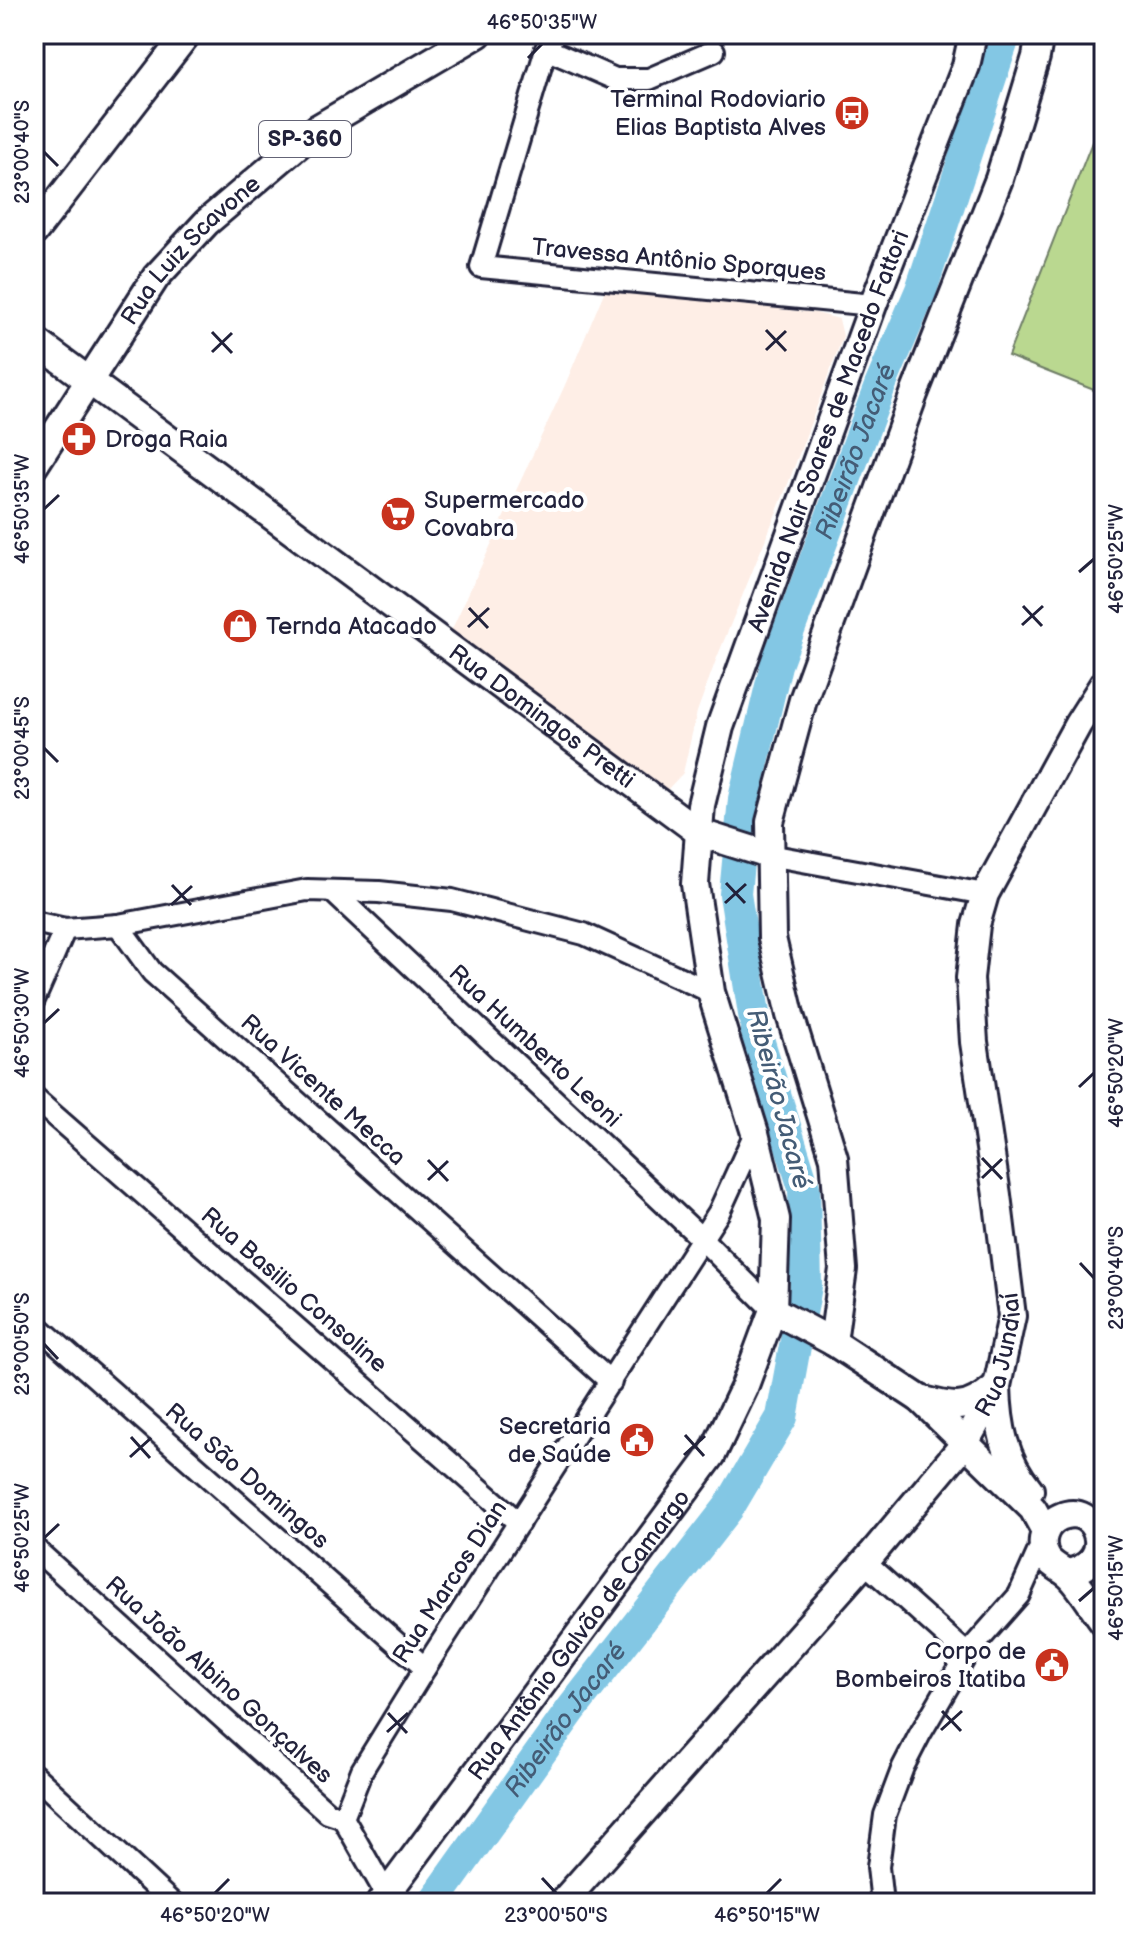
<svg xmlns="http://www.w3.org/2000/svg" width="1138" height="1937" font-family="'Balsamiq Sans',sans-serif">
	<rect width="100%" height="100%" fill="#fff"/>
	<filter id="ink" filterUnits="userSpaceOnUse"><feTurbulence type="fractalNoise" baseFrequency=".0125" numOctaves="2"/><feDisplacementMap in="SourceGraphic" scale="16" xChannelSelector="R" yChannelSelector="G"/><feConvolveMatrix kernelMatrix="1 2 1 2 8 2 1 2 1" color-interpolation-filters="sRGB"/></filter>
	<g filter="url(#ink)">
		<polygon fill="#feeee6" points="605,290 816,313 839,319 843,336 786,489 716,660 697,712 683,773 665,792 451,631 565,385"/>
		<polygon fill="#bad890" stroke="#6e7d66" stroke-width="2" points="1103,114 1104,115 1104,394 1008,356"/>
		<g fill="none" stroke-linecap="round" stroke-linejoin="round">
			<path stroke="#83c7e4" stroke-width="32" id="s1" d="M433,1903L571,1710L729,1507L782,1417L806,1286L804,1188L758,1039L735,894L744,799L776,665L880,386L921,290L1005,34"/>
			<defs>
				<g id="minor">
					<polyline points="554,34 546,49 481,267 873,305"/>
					<polyline points="546,49 615,79 649,79 714,51"/>
					<polyline points="769,855 985,894"/>
					<polyline points="334,893 701,1238 773,1310"/>
					<polyline points="34,922 65,929 118,925 307,890 379,892 452,900 584,934 711,992"/>
					<polyline points="118,925 152,972 611,1382"/>
					<polyline points="34,1000 65,929"/>
					<polyline points="34,1098 519,1523"/>
					<polyline points="34,1323 425,1668"/>
					<polyline points="34,1548 328,1813 343,1818 386,1894"/>
					<polyline points="864,1562 967,1654"/>
					<polyline points="34,1775 172,1903"/>
					<polyline points="343,1818 362,1770 425,1668 719,1212 755,1133"/>
					<polyline points="882,1903 878,1867 885,1815 903,1767 920,1734 967,1654 1019,1595 1043,1541"/>
				</g>
				<g id="major">
					<polyline points="34,232 187,34"/>
					<path id="s2" d="M34,340L700,833L769,855"/>
					<path id="s3" d="M34,466L156,277L207,222L318,128L478,34"/>
					<polyline points="773,1310 833,1342 920,1399 1033,1509 1045,1531"/>
					<polyline points="833,1342 843,1269 834,1158 790,1015 772,938 770,822 803,700 914,394 999,179 1036,57 1040,34"/>
					<path d="M997,1386C998,1425 1004,1459 1030,1490"/>
					<path d="M920,1399C954,1408 965,1412 994,1388"/>
					<path d="M1067,1573C1120,1564 1097,1500 1060,1517C1044,1524 1038,1543 1047,1558C1053,1566 1060,1568 1066,1573C1077,1580 1095,1611 1104,1622"/>
					<path id="s4" d="M380,1903L712,1455L744,1388L773,1310L776,1219L755,1133L711,992L695,884L701,805L720,727L873,305L966,66L973,34"/>
					<path id="s5" d="M562,1903L872,1554L965,1443L997,1386L1012,1316L997,1195L974,1042L970,978L976,925L985,894L1078,724L1104,683"/>
				</g>
			</defs>
			<use href="#minor" stroke="#22223b" stroke-width="26"/>
			<use href="#major" stroke="#22223b" stroke-width="32"/>
			<use href="#minor" stroke="#fff" stroke-width="20"/>
			<use href="#major" stroke="#fff" stroke-width="26"/>
		</g>
	</g>
	<path fill="none" stroke="#22223b" stroke-width="3" d="M528,58L542,44M44,152L58,166M766,330L786,351M212,332L232,353M766,350L786,331M212,352L232,333M44,509L59,495M1079,572L1094,559M1023,606L1042,626M469,608L488,628M1022,625L1043,606M468,627L489,608M44,748L58,762M726,883L745,903M172,885L191,905M725,903L746,884M171,905L192,886M44,1023L59,1009M1079,1087L1094,1073M982,1158L1002,1179M428,1160L448,1181M982,1178L1002,1159M428,1180L448,1161M1080,1263L1094,1278M44,1344L58,1359M685,1435L704,1456M131,1437L150,1458M684,1455L705,1436M130,1457L151,1438M44,1538L59,1524M1079,1601L1094,1588M942,1711L961,1731M388,1713L407,1733M941,1730L962,1711M387,1732L408,1713M542,1878L556,1893M215,1893L229,1879M767,1893L781,1879"/>
	<defs>
		<symbol id="bus-disc" viewBox="-11 -11 22 22"><circle r="9.5" fill="#c8321e" stroke="#fff"/><path d="M-5-6H5V4H4V6H2V4H-2V6H-4V4H-5ZM-3.5-4V0h7V-4ZM-3.5 1.2v1.5H-2V1.2ZM2 1.2v1.5H3.5V1.2Z" fill="#fff"/></symbol>
		<symbol id="pharmacy-disc" viewBox="-11 -11 22 22"><circle r="9.5" fill="#c8321e" stroke="#fff"/><path d="M-2-6h4v4h4v4h-4v4h-4v-4h-4v-4h4Z" fill="#fff"/></symbol>
		<symbol id="supermarket-disc" viewBox="-11 -11 22 22"><circle r="9.5" fill="#c8321e" stroke="#fff"/><path d="M-6-5.5h2.5l.6 2H6L4.5 2H-2.5L-4.4-4H-6ZM-1.5 3.2a1.3 1.3 0 1 0 .1 0ZM3 3.2a1.3 1.3 0 1 0 .1 0Z" fill="#fff"/></symbol>
		<symbol id="shop-disc" viewBox="-11 -11 22 22"><circle r="9.5" fill="#c8321e" stroke="#fff"/><path d="M-5-2.5h2.3a2.7 3.5 0 0 1 5.4 0H5L5.5 6h-11ZM-1.5-2.5h3a1.5 2.3 0 0 0-3 0Z" fill="#fff"/></symbol>
		<symbol id="civic-disc" viewBox="-11 -11 22 22"><circle r="9.5" fill="#c8321e" stroke="#fff"/><path d="M-.6-6.5H3V-4.5H.6V-3L4-1V1h2V6H-6V1h2V-1L-.6-3ZM-1.2 2.5V6h2.4V2.5Z" fill="#fff"/></symbol>
	</defs>
	<g fill-rule="evenodd">
		<use href="#bus-disc" x="832" y="93" width="40" height="40"/>
		<use href="#pharmacy-disc" x="59" y="419" width="40" height="40"/>
		<use href="#supermarket-disc" x="378" y="494" width="40" height="40"/>
		<use href="#shop-disc" x="220" y="606" width="40" height="40"/>
		<use href="#civic-disc" x="617" y="1420" width="40" height="40"/>
		<use href="#civic-disc" x="1032" y="1645" width="40" height="40"/>
	</g>
	<g text-anchor="middle" dominant-baseline="central" stroke-width="8" stroke-linejoin="round" paint-order="stroke">
		<rect fill="#fff" stroke="#646476" stroke-width="2" x="259" y="121" width="92" height="36" rx="6"/>
		<g font-size="22" font-weight="bold" fill="#22223b">
			<text x="305" y="139">SP-360</text>
		</g>
		<g font-size="24" fill="#22223b" stroke="#fff" text-anchor="end">
			<text x="826" y="99">Terminal Rodoviario<tspan x="826" dy="28">Elias Baptista Alves</tspan></text>
			<text x="105" y="439" text-anchor="start">Droga Raia</text>
			<text x="424" y="500" text-anchor="start">Supermercado<tspan x="424" dy="28">Covabra</tspan></text>
			<text x="266" y="626" text-anchor="start">Ternda Atacado</text>
			<text x="611" y="1426">Secretaria<tspan x="611" dy="28">de Saúde</tspan></text>
			<text x="1026" y="1651">Corpo de<tspan x="1026" dy="28">Bombeiros Itatiba</tspan></text>
		</g>
		<g font-size="24" fill="#22223b" stroke="#fff">
			<text stroke="none"><textPath href="#s3" startOffset="268">Rua Luiz Scavone</textPath></text>
			<text transform="translate(679 260) rotate(5)">Travessa Antônio Sporques</text>
			<text stroke="none"><textPath href="#s4" startOffset="1626">Avenida Nair Soares de Macedo Fattori</textPath></text>
			<text stroke="none"><textPath href="#s2" startOffset="632">Rua Domingos Pretti</textPath></text>
			<text transform="translate(535 1046) rotate(43)">Rua Humberto Leoni</text>
			<text transform="translate(323 1090) rotate(42)">Rua Vicente Mecca</text>
			<text transform="translate(294 1290) rotate(41)">Rua Basilio Consoline</text>
			<text stroke="none"><textPath href="#s5" startOffset="708">Rua Jundiaí</textPath></text>
			<text transform="translate(247 1476) rotate(41)">Rua São Domingos</text>
			<text transform="translate(450 1582) rotate(-57)">Rua Marcos Dian</text>
			<text stroke="none"><textPath href="#s4" startOffset="334">Rua Antônio Galvão de Camargo</textPath></text>
			<text transform="translate(219 1680) rotate(42)">Rua João Albino Gonçalves</text>
		</g>
		<g font-size="26" font-style="italic" fill="#445c76" stroke="#fff">
			<text stroke="none"><textPath href="#s1" startOffset="1594">Ribeirão Jacaré</textPath></text>
			<text transform="translate(778 1099) rotate(75)">Ribeirão Jacaré</text>
			<text stroke="none"><textPath href="#s1" startOffset="226">Ribeirão Jacaré</textPath></text>
		</g>
	</g>
	<rect width="1138" height="1937" fill="none" stroke="#fff" stroke-width="88"/>
	<rect x="44" y="44" width="1050" height="1849" fill="none" stroke="#22223b" stroke-width="3"/>
	<g font-size="20" text-anchor="middle" fill="#22223b">
		<text x="542" y="29">46°50'35"W</text>
		<text transform="translate(22 152) rotate(-90)" y="7">23°00'40"S</text>
		<text transform="translate(22 509) rotate(-90)" y="7">46°50'35"W</text>
		<text transform="translate(1116 559) rotate(-90)" y="7">46°50'25"W</text>
		<text transform="translate(22 748) rotate(-90)" y="7">23°00'45"S</text>
		<text transform="translate(22 1023) rotate(-90)" y="7">46°50'30"W</text>
		<text transform="translate(1116 1073) rotate(-90)" y="7">46°50'20"W</text>
		<text transform="translate(1116 1278) rotate(-90)" y="7">23°00'40"S</text>
		<text transform="translate(22 1344) rotate(-90)" y="7">23°00'50"S</text>
		<text transform="translate(22 1538) rotate(-90)" y="7">46°50'25"W</text>
		<text transform="translate(1116 1588) rotate(-90)" y="7">46°50'15"W</text>
		<text x="215" y="1922">46°50'20"W</text>
		<text x="556" y="1922">23°00'50"S</text>
		<text x="767" y="1922">46°50'15"W</text>
	</g>
</svg>
